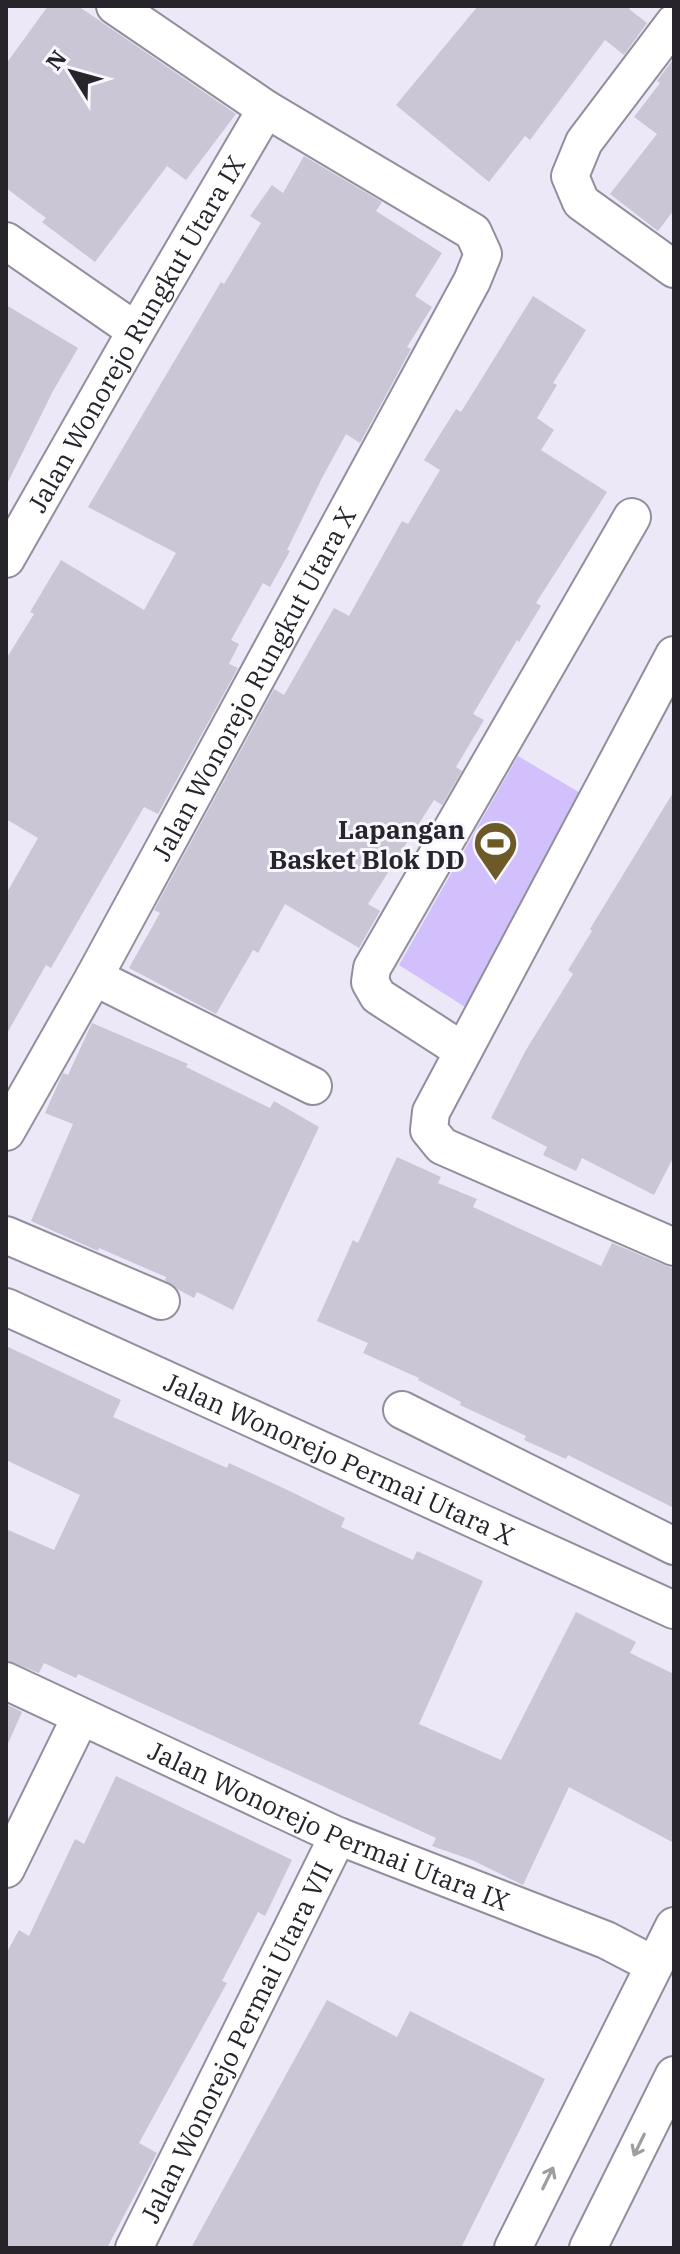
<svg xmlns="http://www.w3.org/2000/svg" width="680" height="2254" font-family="'IBM Plex Serif',serif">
	<rect width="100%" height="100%" fill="#ece8f8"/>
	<polygon fill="#d1c0fb" points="518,756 592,800 476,1014 399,965"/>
	<g fill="#cac6d6">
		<polygon points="48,6 78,6 236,114 186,180 167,166 95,262 42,222 46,218 6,188 6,64"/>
		<polygon points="478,6 631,6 629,9 647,23 624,55 605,40 530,140 525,136 489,182 396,105"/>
		<polygon points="674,58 674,210 658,231 610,194 657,134 634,117 660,83 657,81"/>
		<polygon points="304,156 382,202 376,211 442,253 415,296 432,307 407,347 411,349 360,443 346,434 322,478 287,550 290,551 270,587 263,583 231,640 239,644 229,664 238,668 158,814 144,807 51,968 46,965 6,1035 6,894 38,838 6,819 6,659 34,614 30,612 61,560 144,610 176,553 88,507 221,282 224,284 261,223 250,216 272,185 283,193"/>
		<polygon points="533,296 586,330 553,383 557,385 537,418 554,430 541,450 607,492 536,603 541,606 519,642 517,640 473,714 484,720 456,767 462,771 442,805 434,800 368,904 380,911 359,948 285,904 258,953 253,950 216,1014 129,968 160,913 154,910 274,689 284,695 334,608 349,616 402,521 408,524 440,470 424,460 456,409 461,412"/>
		<polygon points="6,305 78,348 53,391 6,486"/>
		<polygon points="674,791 674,1156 654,1195 582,1158 576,1171 543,1155 547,1147 491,1118 526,1050 573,974 568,970 592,931 590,929"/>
		<polygon points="92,1023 188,1064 186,1067 270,1108 274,1101 319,1127 233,1310 197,1292 194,1298 179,1290 165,1280 166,1277 99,1248 98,1251 31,1221 73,1124 45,1113 63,1073 68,1075"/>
		<polygon points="397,1157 441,1177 438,1183 477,1199 473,1207 601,1266 612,1243 674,1269 674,1508 568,1455 566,1459 524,1440 526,1436 460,1405 461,1402 418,1380 419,1378 363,1353 368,1343 317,1321 353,1240 358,1243"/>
		<polygon points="6,1346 121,1400 113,1417 227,1468 229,1463 279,1486 345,1518 341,1527 413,1560 417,1551 483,1581 419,1724 501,1760 576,1612 636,1642 630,1653 674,1674 674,1843 569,1787 523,1885 472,1860 432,1846 436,1838 78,1674 76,1678 44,1663 39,1673 6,1660 6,1529 54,1550 80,1495 6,1460"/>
		<polygon points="6,1704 22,1712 6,1748"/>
		<polygon points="116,1776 292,1860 265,1916 258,1912 222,1981 227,1983 139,2143 157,2153 107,2248 6,2248 6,1954 19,1930 29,1936 75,1839 84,1844"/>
		<polygon points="327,2000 397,2037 410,2011 545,2079 461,2248 191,2248"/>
	</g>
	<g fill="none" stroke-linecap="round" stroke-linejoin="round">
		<defs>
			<g id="minor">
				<polyline points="674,23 584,142 570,176 581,202 674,269"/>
				<polyline points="6,241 136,331"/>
				<path id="s1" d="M6,559L136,331L266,109"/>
				<polyline points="674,655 431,1112 429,1130 442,1146 674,1247"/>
				<polyline points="94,977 313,1086"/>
				<polyline points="463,1051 378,996 370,982 372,968 632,517"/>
				<path id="s2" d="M6,1132L94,977L472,281L483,254L473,232L266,109L115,6"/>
				<polyline points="6,1235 161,1301"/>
				<path id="s3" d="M6,1307L674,1610"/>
				<polyline points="402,1410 674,1546"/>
				<path id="s4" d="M6,1681L338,1836L606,1940L654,1965"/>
				<polyline points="6,1869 80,1718"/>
				<path id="s5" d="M134,2248L338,1836"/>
				<polyline points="513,2248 674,1926"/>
				<polyline points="588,2248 674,2075"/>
			</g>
		</defs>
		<use href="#minor" stroke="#928e9c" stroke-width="40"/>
		<use href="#minor" stroke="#fff" stroke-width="36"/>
	</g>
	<defs><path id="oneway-shaft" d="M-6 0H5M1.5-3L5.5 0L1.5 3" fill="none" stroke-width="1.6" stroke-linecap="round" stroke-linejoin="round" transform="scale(2)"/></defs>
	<g stroke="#9e9da0">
		<use href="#oneway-shaft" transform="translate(639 2145) rotate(116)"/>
		<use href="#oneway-shaft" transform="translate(548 2178) rotate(-64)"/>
	</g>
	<defs>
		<symbol id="stadium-pin" viewBox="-11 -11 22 30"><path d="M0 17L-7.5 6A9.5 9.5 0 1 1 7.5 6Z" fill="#6e5a29" stroke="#f9f7fe"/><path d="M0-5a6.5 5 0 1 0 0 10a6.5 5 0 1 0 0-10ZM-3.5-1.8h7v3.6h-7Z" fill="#fff"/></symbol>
	</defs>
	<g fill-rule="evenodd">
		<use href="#stadium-pin" x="470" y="818" width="51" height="69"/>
	</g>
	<g text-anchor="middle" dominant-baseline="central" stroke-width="6" stroke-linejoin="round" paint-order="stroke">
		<g font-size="26" fill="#27252b" stroke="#f9f7fe">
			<text stroke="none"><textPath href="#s1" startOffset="260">Jalan Wonorejo Rungkut Utara IX</textPath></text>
			<text stroke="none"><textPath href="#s2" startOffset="512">Jalan Wonorejo Rungkut Utara X</textPath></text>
			<text stroke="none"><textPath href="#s3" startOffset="366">Jalan Wonorejo Permai Utara X</textPath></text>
			<text stroke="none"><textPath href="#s4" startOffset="354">Jalan Wonorejo Permai Utara IX</textPath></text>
			<text stroke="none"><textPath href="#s5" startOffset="230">Jalan Wonorejo Permai Utara VII</textPath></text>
		</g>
		<g font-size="26" font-weight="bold" fill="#27252b" stroke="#f9f7fe" text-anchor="end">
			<text x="465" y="829">Lapangan<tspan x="465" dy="30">Basket Blok DD</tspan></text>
		</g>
	</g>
	<rect width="680" height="2254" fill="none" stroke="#27252b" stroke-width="16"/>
	<g transform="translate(72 72) rotate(307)" stroke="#f9f7fe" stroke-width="6" paint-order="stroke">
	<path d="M0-6L14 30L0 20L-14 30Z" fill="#27252b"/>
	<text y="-12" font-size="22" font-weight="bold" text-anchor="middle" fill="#27252b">N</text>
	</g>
</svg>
